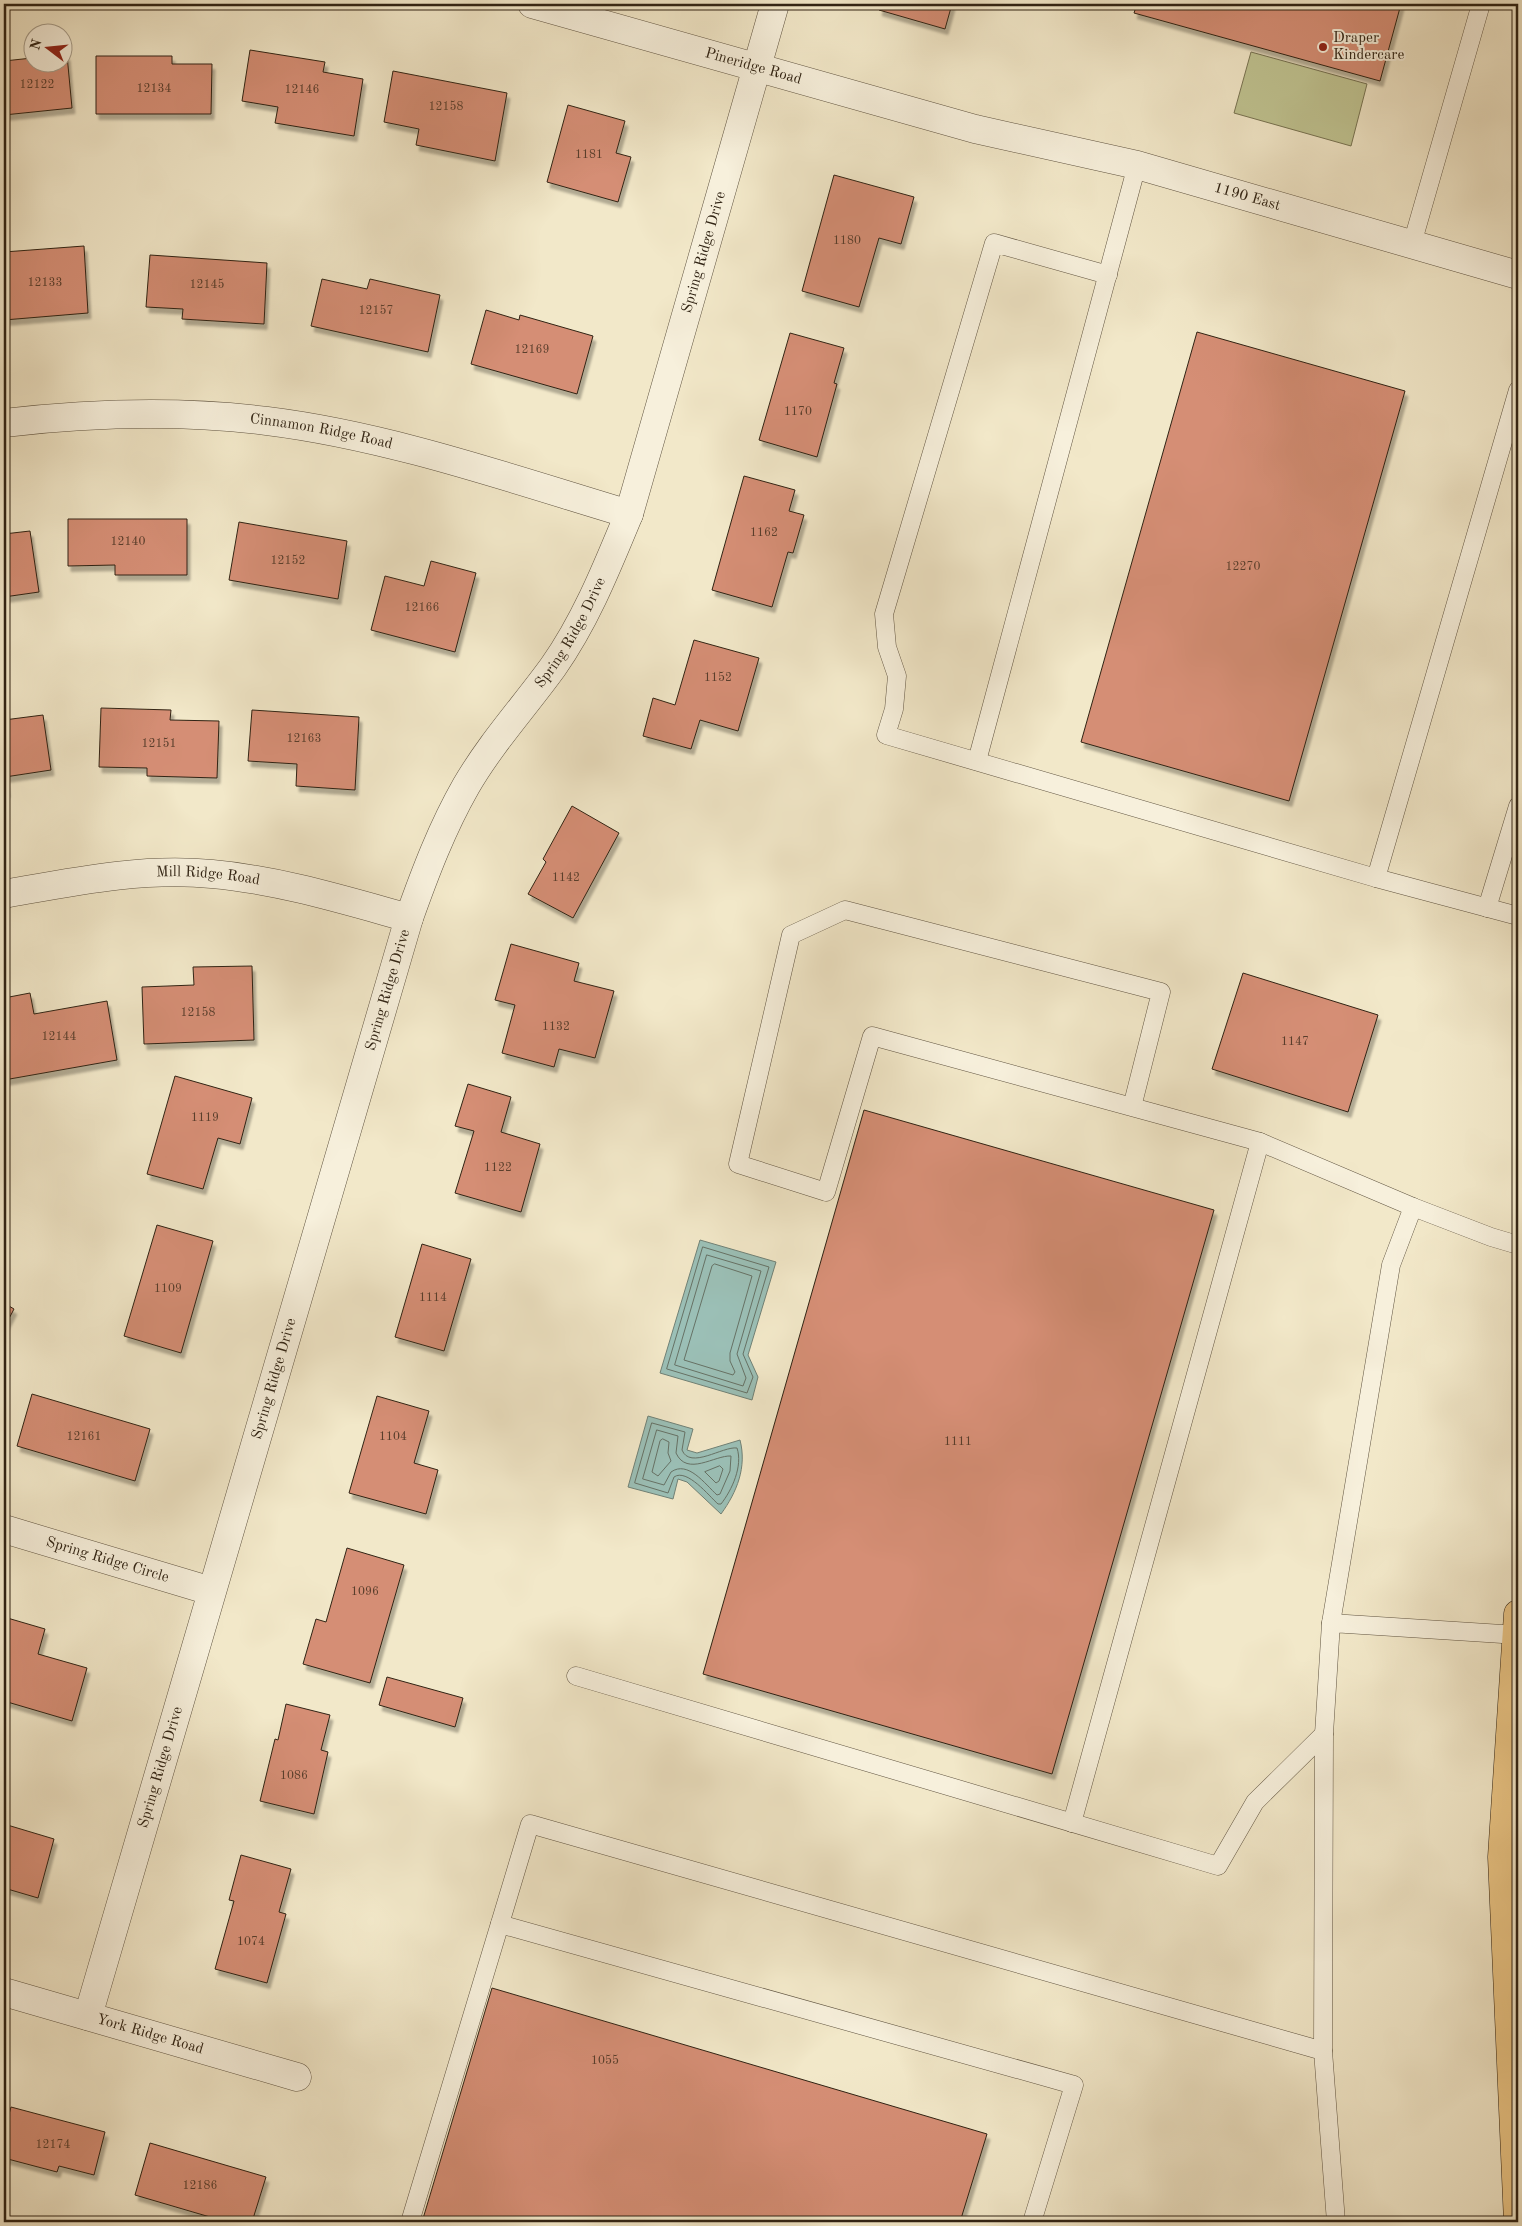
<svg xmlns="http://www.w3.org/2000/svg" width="1522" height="2226" font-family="'Old Standard TT',serif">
	<defs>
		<filter id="shadow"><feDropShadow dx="3" dy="5.5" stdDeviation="1" flood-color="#0004"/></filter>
	</defs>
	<rect width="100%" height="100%" fill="#f2e8c9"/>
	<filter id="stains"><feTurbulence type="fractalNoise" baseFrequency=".004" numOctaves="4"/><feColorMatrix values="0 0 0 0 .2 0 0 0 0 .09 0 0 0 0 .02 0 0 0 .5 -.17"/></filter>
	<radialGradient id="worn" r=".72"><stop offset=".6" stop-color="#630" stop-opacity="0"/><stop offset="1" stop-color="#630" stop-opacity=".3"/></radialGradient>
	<polygon fill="#c0c492" stroke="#787453" points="1251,52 1367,84 1351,146 1234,113"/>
	<g fill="#9bc0b7" stroke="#708176">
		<polygon points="700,1240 776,1262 748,1355 758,1377 752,1400 660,1373"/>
		<path d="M648,1416L693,1429L687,1450L697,1453L740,1440C747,1467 737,1492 721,1514L687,1482L678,1479L673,1499L628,1487Z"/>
	</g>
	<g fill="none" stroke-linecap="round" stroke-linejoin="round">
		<g stroke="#667266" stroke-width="1">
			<polygon points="703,1247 769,1267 743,1354 753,1377 747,1393 667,1369"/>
			<polygon points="707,1255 761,1271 737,1354 746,1378 743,1386 675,1365"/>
			<polygon points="715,1264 752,1276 730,1353 730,1361 735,1372 733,1375 684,1360 712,1266"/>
			<path d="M652,1423L685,1432L682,1450C690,1470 723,1446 737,1448C743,1466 732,1490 721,1504H718C709,1496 687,1468 674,1477L668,1493L635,1483Z"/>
			<path d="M657,1430L678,1436L676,1453C687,1477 715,1455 731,1456L730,1471L720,1494L717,1495C705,1484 688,1460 671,1472L664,1485L643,1479Z"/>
			<polygon points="663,1439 669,1442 668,1453 671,1461 658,1476 652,1472 660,1441"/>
			<polygon points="720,1466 723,1469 719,1481 716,1483 705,1472"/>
		</g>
	</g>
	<g fill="#d58e74" stroke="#302314" filter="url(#shadow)">
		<polygon points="881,4 952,4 945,29 879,10"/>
		<polygon points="1137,4 1401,4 1380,81 1134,13"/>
		<polygon points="250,50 325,62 323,72 363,79 354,136 275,123 278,107 242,101"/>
		<polygon points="62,55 67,55 72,108 4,115 4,61 32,58 32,62 62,62"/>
		<polygon points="96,56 172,56 172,64 212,64 211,114 96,114"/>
		<polygon points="393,71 507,93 495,161 416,145 419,129 384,122"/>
		<polygon points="568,105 625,121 616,153 631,157 618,202 547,182"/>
		<polygon points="834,175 914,197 901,244 879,238 859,307 802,291"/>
		<polygon points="84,246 88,313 4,320 4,252"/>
		<polygon points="150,255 267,263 264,324 182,319 183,309 146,307"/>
		<polygon points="322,279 367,289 370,279 440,295 428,352 311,326"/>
		<polygon points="486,310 519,320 520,315 593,336 577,394 471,364"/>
		<polygon points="1197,332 1405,391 1289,801 1081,742"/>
		<polygon points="790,333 844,348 834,383 837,384 817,457 759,440"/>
		<polygon points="744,476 795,490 789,511 804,515 793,553 788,552 772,607 712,590"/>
		<polygon points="68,519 187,519 187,575 115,575 115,565 68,566"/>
		<polygon points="239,522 347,541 338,599 229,580"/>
		<polygon points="30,531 39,592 4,597 4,534"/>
		<polygon points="431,561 476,573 455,652 371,630 385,576 424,586"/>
		<polygon points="694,640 759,658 738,731 700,720 691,749 643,736 653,698 675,705"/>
		<polygon points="101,708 171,710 170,720 219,721 217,778 147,776 147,768 99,767"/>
		<polygon points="252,710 359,717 355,790 296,786 297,764 248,761"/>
		<polygon points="43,715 51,770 5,777 7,792 4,792 4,720"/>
		<polygon points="572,806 619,833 573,918 528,894 546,862 543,859"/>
		<polygon points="511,944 579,963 574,981 614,991 595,1058 559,1049 554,1067 502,1053 515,1005 495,1000"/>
		<polygon points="252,966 254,1040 144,1044 142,987 194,985 193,967"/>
		<polygon points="1243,973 1378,1015 1348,1112 1212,1069"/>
		<polygon points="30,993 34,1014 107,1001 117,1060 4,1080 4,998"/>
		<polygon points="175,1076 252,1098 240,1144 218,1138 203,1189 147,1174"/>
		<polygon points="468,1084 511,1097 501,1132 540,1144 521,1212 455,1193 474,1131 455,1126"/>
		<polygon points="864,1110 1214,1210 1052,1774 703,1674"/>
		<polygon points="157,1225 213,1241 181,1353 124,1336"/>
		<polygon points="422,1244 471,1259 444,1351 395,1337"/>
		<polygon points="4,1303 14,1309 4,1328"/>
		<polygon points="32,1394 150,1429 135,1481 17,1446"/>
		<polygon points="377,1396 429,1411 414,1463 438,1470 426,1514 349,1493"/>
		<polygon points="347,1548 404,1565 370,1683 303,1664 316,1619 326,1622"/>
		<polygon points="4,1617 45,1629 38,1654 87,1668 72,1721 4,1701"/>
		<polygon points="387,1677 463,1698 455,1727 379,1705"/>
		<polygon points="286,1704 330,1715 321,1750 328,1752 314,1814 260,1801 275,1739 278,1740"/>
		<polygon points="4,1824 54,1839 38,1898 4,1888"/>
		<polygon points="241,1855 291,1869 279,1912 286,1914 267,1983 215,1969 234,1901 229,1900"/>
		<polygon points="492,1988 987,2134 960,2222 422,2222"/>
		<polygon points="11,2107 105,2132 94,2175 59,2166 57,2172 4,2158 4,2133"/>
		<polygon points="150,2143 266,2177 252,2222 227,2222 135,2195"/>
	</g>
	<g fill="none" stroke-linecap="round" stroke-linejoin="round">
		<defs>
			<g id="service">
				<polyline points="1412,244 1481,4"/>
				<polyline points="1108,275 994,243 884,614 887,647 897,676 894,709 886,735 1376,878 1518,916"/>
				<polyline points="977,761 1137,165"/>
				<polyline points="1376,878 1518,390"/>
				<polyline points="1487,908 1518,806"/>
				<polyline points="1260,1142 1413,1207"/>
				<polyline points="1331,1623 1391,1265 1413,1207 1491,1237 1518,1245"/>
				<polyline points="576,1676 1218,1866 1255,1802 1324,1734"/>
				<polyline points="1072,1823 1260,1142 872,1036 826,1192 738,1164 791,935 845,910 1161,992 1132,1107"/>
				<polyline points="500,1924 1074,2085 1032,2222"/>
				<polyline points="1323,2051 1324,1734 1331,1623 1518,1635"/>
				<polyline points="410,2222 530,1824 1323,2051 1336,2222"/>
			</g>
			<g id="minor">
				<path id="s1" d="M532,4L975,129L1137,165L1518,275"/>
				<path id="s2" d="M4,423C91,413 179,410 267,421C389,436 512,479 629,514"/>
				<path id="s3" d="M4,894C72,882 142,867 212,874C279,880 344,900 409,918"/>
				<path id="s4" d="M4,1529L211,1591"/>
				<path id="s5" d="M4,1992L297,2077"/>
				<path id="s6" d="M88,2016L409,918C425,873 442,828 466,786C491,743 524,707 553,667C586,620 607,567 629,514L775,4"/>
			</g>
			<polyline id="primary" points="1518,2222 1502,1857 1518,1614"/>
		</defs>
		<use href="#service" stroke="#605441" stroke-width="19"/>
		<use href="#minor" stroke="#605441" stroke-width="29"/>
		<use href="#primary" stroke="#302314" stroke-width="29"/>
		<use href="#service" stroke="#f7f0dc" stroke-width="18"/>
		<use href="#minor" stroke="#f7f0dc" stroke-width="28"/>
		<use href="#primary" stroke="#e9c484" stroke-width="28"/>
	</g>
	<circle fill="#8f2418" stroke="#f7f0dc" stroke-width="2" cx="1323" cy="47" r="5"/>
	<g text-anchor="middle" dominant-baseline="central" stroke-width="4" stroke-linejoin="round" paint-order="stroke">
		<g font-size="12" fill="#593e2c">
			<text x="37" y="85">12122</text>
			<text x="154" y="89">12134</text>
			<text x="302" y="90">12146</text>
			<text x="446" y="107">12158</text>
			<text x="589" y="155">1181</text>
			<text x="847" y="241">1180</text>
			<text x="45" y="283">12133</text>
			<text x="207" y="285">12145</text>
			<text x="376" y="311">12157</text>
			<text x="532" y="350">12169</text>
			<text x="798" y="412">1170</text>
			<text x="764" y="533">1162</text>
			<text x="128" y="542">12140</text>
			<text x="288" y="561">12152</text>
			<text x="1243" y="567">12270</text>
			<text x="422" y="608">12166</text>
			<text x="718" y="678">1152</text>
			<text x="304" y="739">12163</text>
			<text x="159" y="744">12151</text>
			<text x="566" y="878">1142</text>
			<text x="198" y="1013">12158</text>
			<text x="556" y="1027">1132</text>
			<text x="59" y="1037">12144</text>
			<text x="1295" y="1042">1147</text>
			<text x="205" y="1118">1119</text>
			<text x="498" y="1168">1122</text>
			<text x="168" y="1289">1109</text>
			<text x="433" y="1298">1114</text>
			<text x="84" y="1437">12161</text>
			<text x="393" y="1437">1104</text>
			<text x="958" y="1442">1111</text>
			<text x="365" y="1592">1096</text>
			<text x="294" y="1776">1086</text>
			<text x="251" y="1942">1074</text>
			<text x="605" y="2061">1055</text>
			<text x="53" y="2145">12174</text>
			<text x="200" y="2186">12186</text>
		</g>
		<g font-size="15" fill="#302314" stroke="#f7f0dc" text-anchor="start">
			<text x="1333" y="38">Draper<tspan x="1333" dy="17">Kindercare</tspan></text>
		</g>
		<g font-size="15" fill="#302314" stroke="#f7f0dc">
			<text stroke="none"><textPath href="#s1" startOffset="230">Pineridge Road</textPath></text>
			<text stroke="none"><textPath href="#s1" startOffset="741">1190 East</textPath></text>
			<text stroke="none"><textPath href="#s6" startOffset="1879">Spring Ridge Drive</textPath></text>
			<text stroke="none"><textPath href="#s2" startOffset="319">Cinnamon Ridge Road</textPath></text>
			<text stroke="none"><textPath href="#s6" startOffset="1474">Spring Ridge Drive</textPath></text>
			<text stroke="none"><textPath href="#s3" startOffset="206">Mill Ridge Road</textPath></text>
			<text stroke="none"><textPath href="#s6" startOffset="1069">Spring Ridge Drive</textPath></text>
			<text stroke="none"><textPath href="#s6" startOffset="664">Spring Ridge Drive</textPath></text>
			<text stroke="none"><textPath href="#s4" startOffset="108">Spring Ridge Circle</textPath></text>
			<text stroke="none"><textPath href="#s6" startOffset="259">Spring Ridge Drive</textPath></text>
			<text stroke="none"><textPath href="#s5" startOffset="152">York Ridge Road</textPath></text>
		</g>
	</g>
	<rect width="1522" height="2226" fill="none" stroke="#f2e8c9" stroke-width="20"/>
	<rect x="5" y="5" width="1512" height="2216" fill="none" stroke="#302314" stroke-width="2.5"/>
	<rect x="10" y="10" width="1502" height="2206" fill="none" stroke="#302314"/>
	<g transform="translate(48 48) rotate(286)"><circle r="24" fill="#f7f0dc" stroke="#a79e8c"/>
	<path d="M0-4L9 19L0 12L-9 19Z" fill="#8f2418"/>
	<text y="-8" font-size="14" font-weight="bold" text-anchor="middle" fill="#302314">N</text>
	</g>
	<rect width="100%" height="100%" filter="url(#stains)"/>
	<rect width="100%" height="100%" fill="url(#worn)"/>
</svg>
